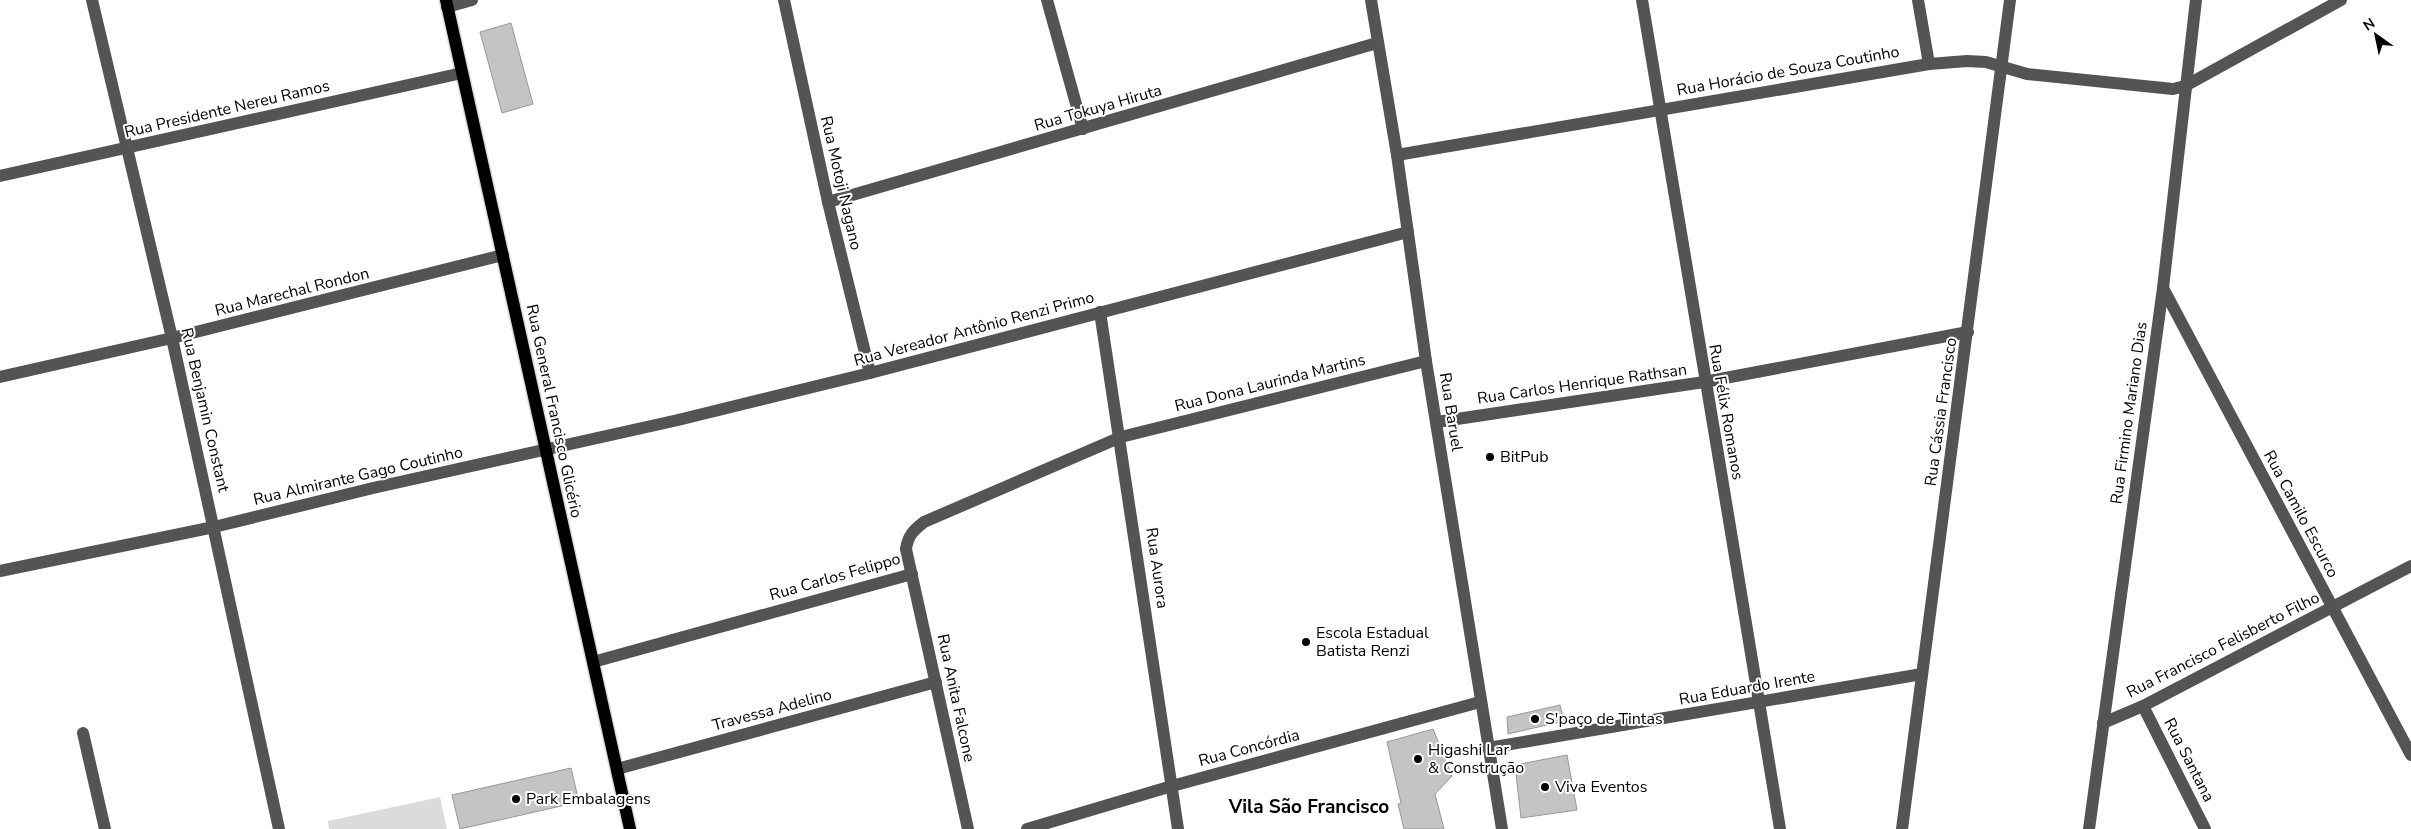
<svg xmlns="http://www.w3.org/2000/svg" width="2411" height="829" font-family="'Nunito Sans',sans-serif">
	<rect width="100%" height="100%" fill="#fff"/>
	<polygon fill="#dbdbdb" points="440,797 447,829 329,829 328,821"/>
	<g fill="#c4c4c4" stroke="#989898">
		<polygon points="511,23 533,104 502,113 480,32"/>
		<polygon points="1560,705 1564,721 1508,734 1507,717"/>
		<polygon points="1433,729 1452,776 1435,794 1444,829 1404,829 1398,804 1401,803 1387,742"/>
		<polygon points="1567,755 1577,810 1521,818 1515,765"/>
		<polygon points="571,768 579,802 460,829 452,795"/>
	</g>
	<g fill="none" stroke-linecap="round" stroke-linejoin="round">
		<defs>
			<polyline id="major" points="446,0 630,829"/>
		</defs>
		<use href="#major" stroke="#dbdbdb" stroke-width="15"/>
		<g stroke="#545454" stroke-width="12">
			<polyline points="92,0 172,338 279,829"/>
			<polyline points="784,0 828,202 870,373"/>
			<polyline points="1047,0 1083,129"/>
			<polyline points="1371,0 1397,155 1426,361 1502,829"/>
			<path d="M1642,0C1687,277 1736,552 1780,829"/>
			<polyline points="1918,0 1929,64"/>
			<polyline points="447,7 472,0"/>
			<polyline points="1397,155 1929,64 1967,61 1986,62 2027,74 2173,89 2185,86 2341,0"/>
			<polyline points="0,176 462,73"/>
			<polyline points="828,202 1377,43"/>
			<polyline points="2163,288 2411,755"/>
			<polyline points="1100,312 1178,829"/>
			<polyline points="0,377 172,338 503,255"/>
			<polyline points="1437,422 1704,382 1968,332"/>
			<polyline points="0,571 214,527 373,488 678,420 870,373 1408,232"/>
			<polyline points="593,662 912,574"/>
			<polyline points="2143,706 2205,829"/>
			<polyline points="2103,723 2143,706 2411,566"/>
			<polyline points="83,733 105,829"/>
			<polyline points="1488,748 1922,674"/>
			<polyline points="617,769 936,682"/>
			<path d="M968,829L906,549C908,535 914,530 924,522L1121,437L1426,361"/>
			<polyline points="1027,829 1172,786 1480,702"/>
			<polyline points="1902,829 2010,0"/>
			<polyline points="2089,829 2163,288 2196,0"/>
		</g>
		<use href="#major" stroke="#000" stroke-width="12"/>
	</g>
	<g fill="#000" stroke="#fff" stroke-width="2">
		<circle cx="1490" cy="457" r="5"/>
		<circle cx="1306" cy="642" r="5"/>
		<circle cx="1535" cy="719" r="5"/>
		<circle cx="1418" cy="759" r="5"/>
		<circle cx="1545" cy="787" r="5"/>
		<circle cx="516" cy="799" r="5"/>
	</g>
	<g text-anchor="middle" dominant-baseline="central" stroke-width="4" stroke-linejoin="round" paint-order="stroke">
		<g font-size="16" fill="#000" stroke="#fff">
			<text transform="translate(1788 71) rotate(-10)">Rua Horácio de Souza Coutinho</text>
			<text transform="translate(1098 108) rotate(-16)">Rua Tokuya Hiruta</text>
			<text transform="translate(227 109) rotate(-13)">Rua Presidente Nereu Ramos</text>
			<text transform="translate(841 183) rotate(77)">Rua Motoji Nagano</text>
			<text transform="translate(292 292) rotate(-14)">Rua Marechal Rondon</text>
			<text transform="translate(974 329) rotate(-15)">Rua Vereador Antônio Renzi Primo</text>
			<text transform="translate(1270 383) rotate(-14)">Rua Dona Laurinda Martins</text>
			<text transform="translate(1582 384) rotate(-8)">Rua Carlos Henrique Rathsan</text>
			<text transform="translate(205 410) rotate(77)">Rua Benjamin Constant</text>
			<text transform="translate(554 411) rotate(78)">Rua General Francisco Glicério</text>
			<text transform="translate(1451 412) rotate(81)">Rua Baruel</text>
			<text transform="translate(1726 412) rotate(80)">Rua Félix Romanos</text>
			<text transform="translate(1941 412) rotate(-82)">Rua Cássia Francisco</text>
			<text transform="translate(2129 413) rotate(-82)">Rua Firmino Mariano Dias</text>
			<text transform="translate(358 476) rotate(-13)">Rua Almirante Gago Coutinho</text>
			<text transform="translate(2301 514) rotate(62)">Rua Camilo Escurco</text>
			<text transform="translate(1157 568) rotate(82)">Rua Aurora</text>
			<text transform="translate(835 577) rotate(-16)">Rua Carlos Felippo</text>
			<text transform="translate(2223 645) rotate(-27)">Rua Francisco Felisberto Filho</text>
			<text transform="translate(1747 688) rotate(-10)">Rua Eduardo Irente</text>
			<text transform="translate(956 698) rotate(78)">Rua Anita Falcone</text>
			<text transform="translate(772 710) rotate(-15)">Travessa Adelino</text>
			<text transform="translate(1249 748) rotate(-15)">Rua Concórdia</text>
			<text transform="translate(2189 760) rotate(63)">Rua Santana</text>
		</g>
		<g font-size="16" fill="#000" stroke="#fff" text-anchor="start">
			<text x="1500" y="457">BitPub</text>
			<text x="1316" y="633">Escola Estadual<tspan x="1316" dy="18">Batista Renzi</tspan></text>
			<text x="1545" y="719">S'paço de Tintas</text>
			<text x="1428" y="750">Higashi Lar<tspan x="1428" dy="18">&amp; Construção</tspan></text>
			<text x="1555" y="787">Viva Eventos</text>
			<text x="526" y="799">Park Embalagens</text>
		</g>
		<g font-size="19" font-weight="bold" fill="#000" stroke="#fff">
			<text x="1309" y="807">Vila São Francisco</text>
		</g>
	</g>
	<g transform="translate(2376 35) rotate(327)" stroke="#ffffff" stroke-width="4" paint-order="stroke">
	<path d="M0-4L9 19L0 12L-9 19Z" fill="#000000"/>
	<text y="-8" font-size="14" font-weight="bold" text-anchor="middle" fill="#000000">N</text>
	</g>
</svg>
